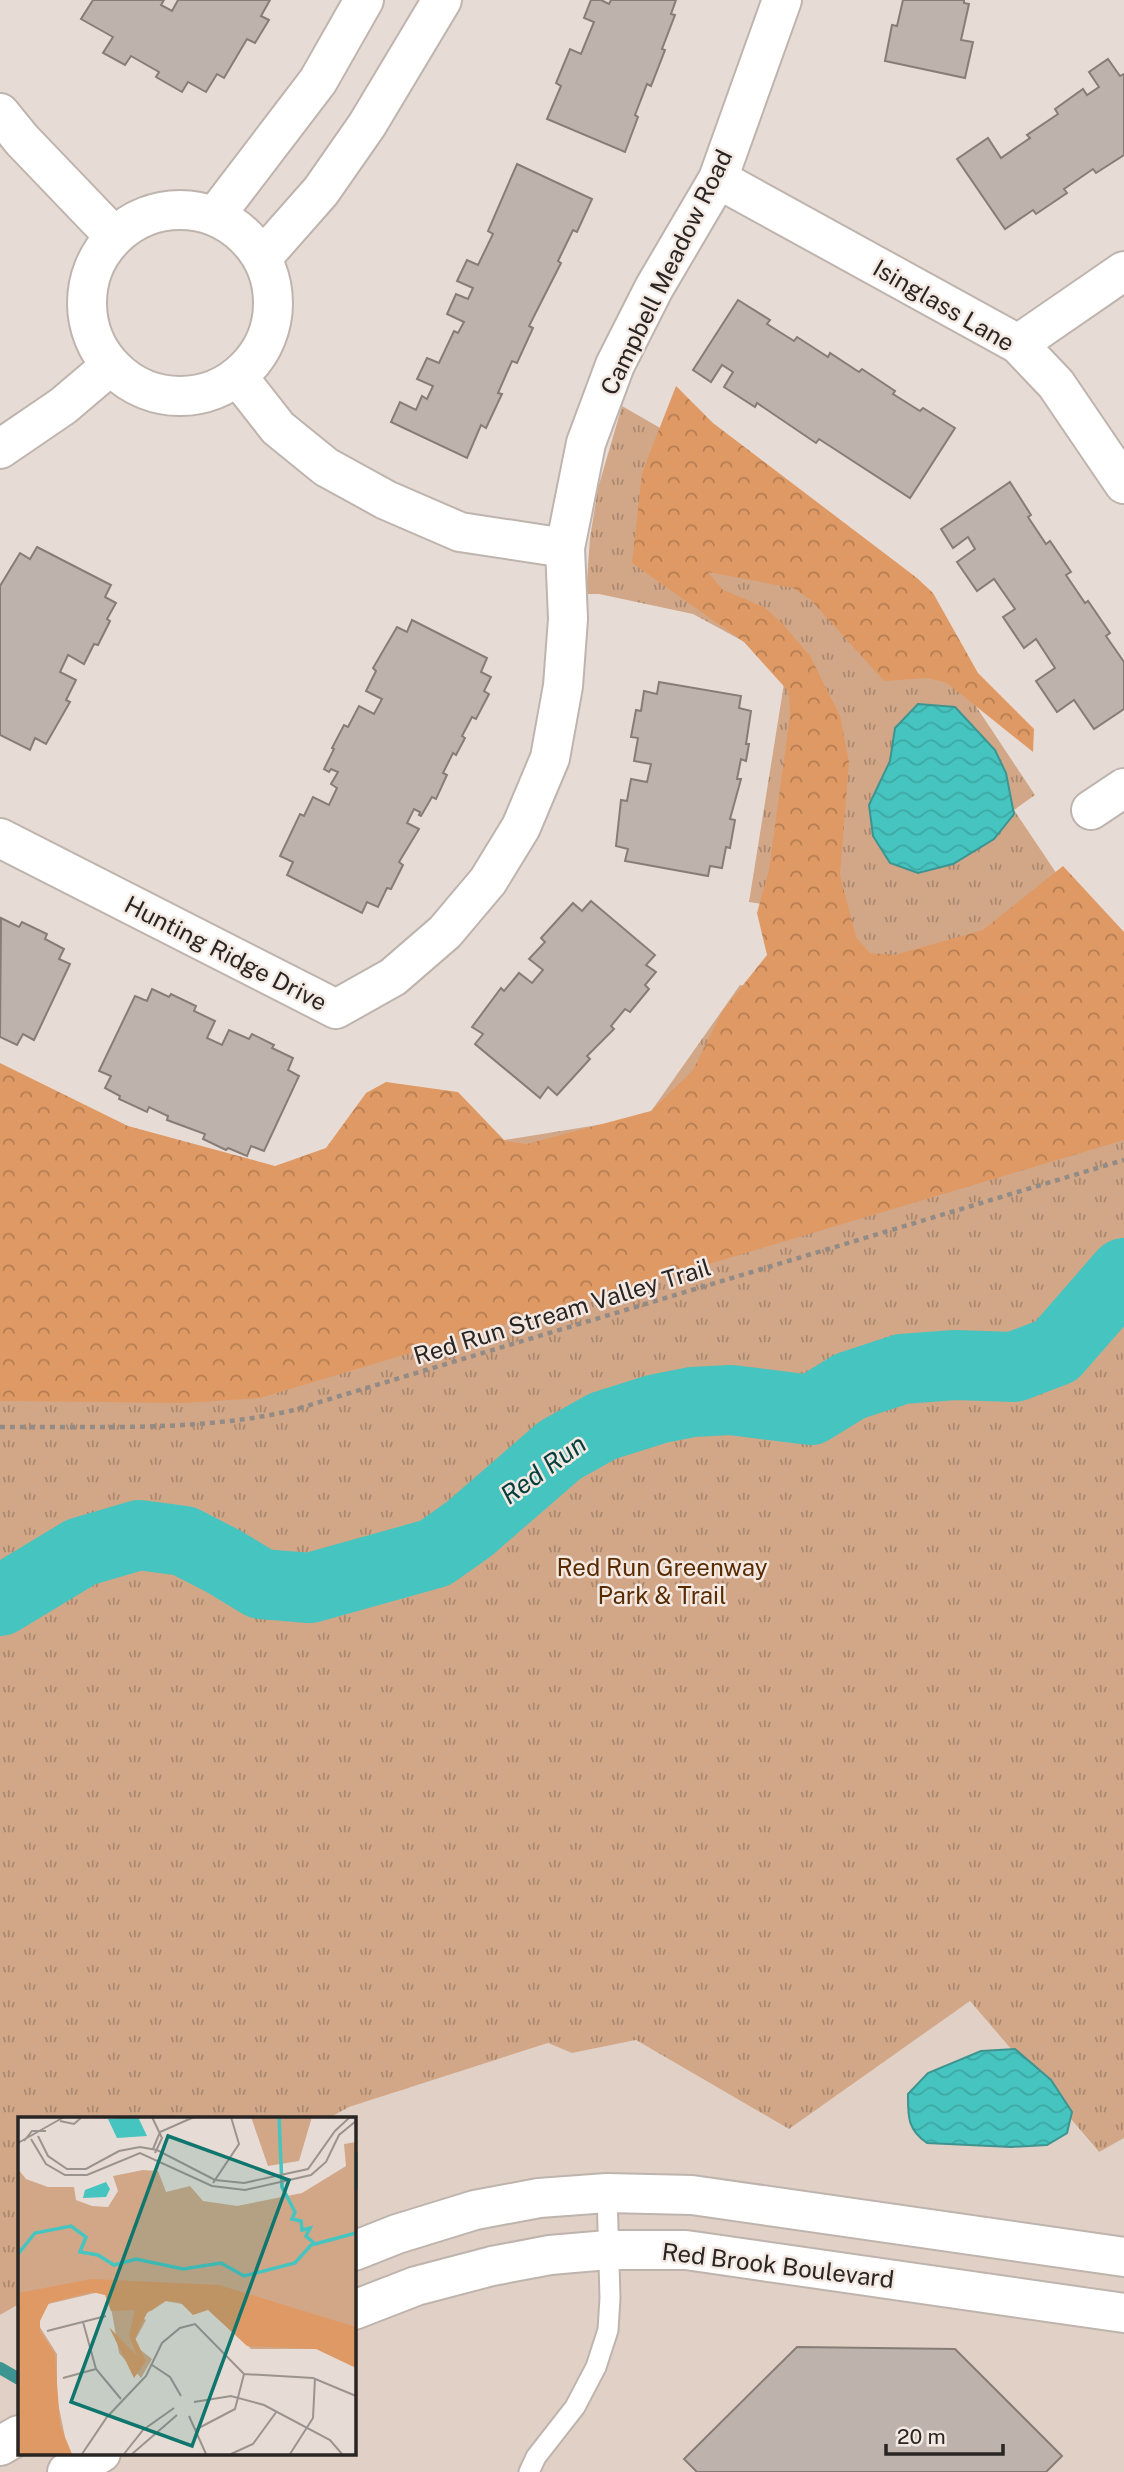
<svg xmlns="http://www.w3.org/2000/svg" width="1124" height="2472" font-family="'Public Sans',sans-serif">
	<defs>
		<pattern id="grass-tufts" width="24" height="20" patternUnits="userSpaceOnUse" patternTransform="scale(1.75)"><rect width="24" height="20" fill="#d2a788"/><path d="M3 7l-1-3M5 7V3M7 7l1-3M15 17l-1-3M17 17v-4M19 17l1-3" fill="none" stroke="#aa886f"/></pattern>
		<pattern id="forest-crowns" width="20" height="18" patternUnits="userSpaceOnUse" patternTransform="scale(1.75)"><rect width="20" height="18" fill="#df9964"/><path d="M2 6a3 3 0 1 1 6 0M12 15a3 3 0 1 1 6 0" fill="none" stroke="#b57d52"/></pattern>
		<pattern id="water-waves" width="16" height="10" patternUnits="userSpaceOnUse" patternTransform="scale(1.75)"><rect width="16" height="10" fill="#46c4bf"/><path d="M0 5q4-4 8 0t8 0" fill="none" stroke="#3da8a4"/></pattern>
	</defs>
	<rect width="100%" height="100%" fill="#e7dcd5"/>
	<polygon fill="#e1d0c5" points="970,2001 1098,2152 1124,2138 1124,2472 0,2472 0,2315 19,2304 19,2453 354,2453 354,2118 329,2118 349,2107 548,2043 572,2053 636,2040 789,2129"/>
	<polygon fill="url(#grass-tufts)" points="622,406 872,550 1035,795 1014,810 1067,889 1124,983 1124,2138 1099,2152 970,2001 789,2129 636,2040 572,2053 548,2043 349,2107 329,2118 19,2118 19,2304 0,2315 0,1071 232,1184 647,1117 740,985 814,1002 828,914 749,902 787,665 693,614 599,594 586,594 590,538 598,488"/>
	<polygon fill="url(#forest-crowns)" points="676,386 713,423 917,578 933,593 978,673 1034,729 1033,752 947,683 928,678 884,681 811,600 793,588 708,572 723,590 764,607 781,622 810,656 840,716 849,762 840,875 856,937 870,953 894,955 983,930 1063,866 1124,932 1124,1140 260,1398 185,1403 0,1401 0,1063 128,1126 275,1166 326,1148 366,1093 386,1082 458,1092 505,1141 527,1144 651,1111 693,1070 723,1010 767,955 757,913 769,870 790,715 789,692 744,642 632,563 642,473"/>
	<g fill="url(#water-waves)" stroke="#3d9490" stroke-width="2">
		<polygon points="918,704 955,707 995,750 1006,773 1014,814 994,839 953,864 918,873 890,863 873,836 869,805 890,761 895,728"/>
		<path d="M1015,2049L1051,2080L1072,2112L1067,2133L1047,2145L1011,2147L927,2143C907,2129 908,2116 908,2094L928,2073L981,2051Z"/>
	</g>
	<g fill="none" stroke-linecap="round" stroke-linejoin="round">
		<polyline stroke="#3d9490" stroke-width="12" points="0,2368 19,2379"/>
		<polyline stroke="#46c4bf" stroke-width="70" points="0,1601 81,1552 139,1535 184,1541 223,1561 261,1584 310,1588 435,1553 469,1529 560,1450 603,1426 657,1409 692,1402 731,1400 811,1410 850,1386 902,1369 955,1365 1014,1367 1056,1351 1124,1273"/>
	</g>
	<g fill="#bdb3ac" stroke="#877d77" stroke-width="2">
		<polygon points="93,0 164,0 161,5 172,11 178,0 270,0 261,16 269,20 255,43 247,39 224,78 217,74 206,92 188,82 182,92 156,77 159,72 131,56 125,65 103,53 113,37 81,19"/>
		<polygon points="591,0 601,0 609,4 611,0 676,0 671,14 675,15 662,49 665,50 651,86 647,84 635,115 638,117 625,152 547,119 561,86 556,83 570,49 581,54 594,22 584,18"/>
		<polygon points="903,0 964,0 964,3 969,4 961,40 973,42 965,78 885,61 892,25 897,26"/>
		<polygon points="1108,59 1120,76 1124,74 1124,155 1096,173 1093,169 1064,189 1067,193 1036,214 1033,210 1005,229 957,159 988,138 1001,158 1030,138 1027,135 1058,114 1055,109 1083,89 1087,95 1099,87 1089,72"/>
		<polygon points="517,164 592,199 577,232 573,230 558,261 561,263 529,326 533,328 517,363 512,361 498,393 502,394 486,428 481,425 467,458 391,422 400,402 416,410 422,396 427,399 433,386 417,379 427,358 439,363 454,331 458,333 464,322 447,314 456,294 468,299 473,288 457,281 467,260 478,265 493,234 488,231"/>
		<polygon points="738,300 770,320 767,324 794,341 797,337 828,357 830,353 859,372 862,369 895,391 893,394 920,411 923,408 955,428 910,498 819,439 816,443 757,403 755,407 724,387 733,372 722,365 711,382 693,370"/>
		<polygon points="1010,482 1031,515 1028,517 1046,544 1050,541 1071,572 1066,575 1085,603 1088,601 1110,633 1106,636 1124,662 1124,709 1094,729 1074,700 1057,712 1036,681 1055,668 1036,639 1024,648 1003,617 1015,609 994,579 977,591 957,562 975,549 968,537 953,548 941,529"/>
		<polygon points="37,547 111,585 105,597 116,603 107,619 110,621 98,645 94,644 84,664 68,655 60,672 76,680 66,700 70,702 46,744 35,738 30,750 0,735 0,586 20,553 30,559"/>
		<polygon points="412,620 487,658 481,672 491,677 484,691 489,694 476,719 472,717 462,736 465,738 456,755 453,753 443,773 447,775 436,799 432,797 421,816 419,815 420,812 414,809 407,823 419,829 399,862 403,865 391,889 387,888 378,907 367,902 362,913 287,875 293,862 280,856 300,814 304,816 313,797 329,805 337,788 331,784 338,772 331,769 329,772 324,769 334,749 332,748 344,725 348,727 359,706 374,714 382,699 366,691 376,671 373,668 397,627 407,632"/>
		<polygon points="659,682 741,696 739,708 751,711 746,744 749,744 746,761 741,759 737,779 741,779 730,819 735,820 730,848 726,847 722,868 710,866 708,876 625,861 628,849 616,846 621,800 627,801 631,779 647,782 651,764 634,761 638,738 631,737 636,710 641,711 644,691 657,694"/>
		<polygon points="591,901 655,955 646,965 656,972 645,985 649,989 630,1012 625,1009 611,1026 614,1029 587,1056 590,1059 557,1095 548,1087 540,1098 475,1044 483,1034 472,1027 501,988 504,991 519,973 532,983 543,970 529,959 545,942 541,938 573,903 582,911"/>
		<polygon points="1,918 19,927 22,922 47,934 45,939 64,949 59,959 70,964 34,1040 23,1034 17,1045 0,1037"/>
		<polygon points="152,989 169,997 171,994 196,1006 194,1011 215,1021 207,1038 222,1045 229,1030 249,1039 252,1034 274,1045 272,1048 293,1058 288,1070 299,1076 264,1151 251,1146 247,1156 228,1148 226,1150 203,1139 205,1134 167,1120 168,1116 149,1107 147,1112 119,1099 120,1096 105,1088 111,1076 99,1071 135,996 147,1001"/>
		<polygon points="797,2347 955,2349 1062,2456 1046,2472 697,2472 684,2459"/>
	</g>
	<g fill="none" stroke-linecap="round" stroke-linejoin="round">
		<defs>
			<polyline id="lane" points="529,2472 536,2457 575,2407 596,2367 608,2330 610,2298 607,2193"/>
			<g id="street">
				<polyline points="0,113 22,140 114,236"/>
				<polyline points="718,179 1018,344 1056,384 1124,484"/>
				<circle cx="180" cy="303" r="93"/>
				<polyline points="215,216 318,81 364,0"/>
				<polyline points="262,258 321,191 367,125 442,0"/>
				<polyline points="1018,344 1124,271"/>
				<polyline points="238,377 278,428 326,467 386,500 460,532 565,548"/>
				<polyline points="0,449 63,406 109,367"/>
				<polyline points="1091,810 1124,788"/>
				<polyline points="0,838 336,1009 393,977 445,932 488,881 521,827 550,758 563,686 568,619 565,548 586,443 615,365 654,288 718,179 782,0"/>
				<polyline points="354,2251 397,2234 475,2210 539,2198 607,2193 692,2195 1124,2257"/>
				<polyline points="354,2310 416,2286 492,2266 550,2255 608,2250 686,2250 1124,2313"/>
				<polyline points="0,2446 19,2435"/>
				<polyline points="67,2472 101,2453"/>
			</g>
		</defs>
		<use href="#lane" stroke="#beb4ad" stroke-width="23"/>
		<use href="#street" stroke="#beb4ad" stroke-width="42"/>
		<path stroke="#938b86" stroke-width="4.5" stroke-dasharray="5 5" stroke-linecap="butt" d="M0,1427C96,1426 196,1432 290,1411L1124,1160"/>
		<use href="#lane" stroke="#fff" stroke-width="19"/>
		<use href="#street" stroke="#fff" stroke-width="38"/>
	</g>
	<g text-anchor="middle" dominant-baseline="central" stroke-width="5" stroke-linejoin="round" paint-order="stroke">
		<g font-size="24" fill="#292523" stroke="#f4e9e2">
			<text transform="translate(666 272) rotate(-64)">Campbell Meadow Road</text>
			<text transform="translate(944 305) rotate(30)">Isinglass Lane</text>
			<text transform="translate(226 953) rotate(27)">Hunting Ridge Drive</text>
			<text transform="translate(562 1311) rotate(-17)">Red Run Stream Valley Trail</text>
			<text transform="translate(778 2265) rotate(7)">Red Brook Boulevard</text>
		</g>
		<g font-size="24" fill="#582b00" stroke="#f4e9e2">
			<text x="662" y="1567">Red Run Greenway<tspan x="662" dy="28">Park &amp; Trail</tspan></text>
		</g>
		<g font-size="26" font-style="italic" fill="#023e3c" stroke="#f4e9e2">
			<text transform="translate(543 1469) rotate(-36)">Red Run</text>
		</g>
	</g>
	<g transform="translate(18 2117)">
		<rect width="338" height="338" fill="#e7dcd5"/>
		<path d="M233,0H294L281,44L250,49ZM338,25V249L301,232H233L195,193L148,184L133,194L125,190L121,199L128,203L115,227L134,242L123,261L101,236L90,173L26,188L20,207L39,237V281L47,320L0,337V52L8,62L30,70H56L58,83L74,89L90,90L100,74L95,59L125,53L140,54L148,75L172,69L185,84L219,89L284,76L328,49L326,27Z" fill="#d2a788"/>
		<path d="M74,162L201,168L338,210V251L298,232L229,229L190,193L175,198L162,185L147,184L129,196L117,221L128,244L116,261L91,210L119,239L111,219L117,193L93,194L87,178L74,175L31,186L22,204V214L37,237L42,308L54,337H0V176Z" fill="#df9964"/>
		<path d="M120,0L129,19L99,21L90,2ZM88,65L92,72L88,80L65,81L67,73Z" fill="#46c4bf"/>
		<path fill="none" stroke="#46c4bf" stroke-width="3.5" d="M261,0L264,70L277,95L274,102L283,104L284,113L292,111L288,119L296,126M338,35V73M0,137L17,116L53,109L68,120L62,135L80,138L96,148L118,142L165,152L203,146L226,159L277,146L293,128L338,116"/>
		<path fill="none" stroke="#9b938e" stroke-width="2" d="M134,0L144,21L137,36M42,4L56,7L64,0M20,19L30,39L49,52H68L101,34L122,30L139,33L197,63L226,66L290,52L317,14L332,0M13,22L28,47L47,58H69L122,36L194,69L227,73L293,58L308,45L321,18L338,4M6,24L14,14H28M0,26L46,0M135,32L142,15L176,0M195,66L221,27L213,0M65,205L78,252L103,282M29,214L88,199M134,248L152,260L163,279M45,261L78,252M176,285L213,279L246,288L312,323L324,337M171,299L188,337M177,313L217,292L226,257L295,261L338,279M64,337L89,300L128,259L144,226L162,211L177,207L226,257M106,337L125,313L156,291M114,337L159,298M213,337L235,327L259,294M272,337L295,301L297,261"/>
		<path fill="#0f766e" fill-opacity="0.15" stroke="#0f766e" stroke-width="3.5" d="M150,19L271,63L174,329L53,285Z"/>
		<rect width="338" height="338" fill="none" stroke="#292523" stroke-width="3.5"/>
	</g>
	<path d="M886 2444v10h117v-10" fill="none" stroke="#292523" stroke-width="3.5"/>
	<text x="897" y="2444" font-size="21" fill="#292523" stroke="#f4e9e2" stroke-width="5" paint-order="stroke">20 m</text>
</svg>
